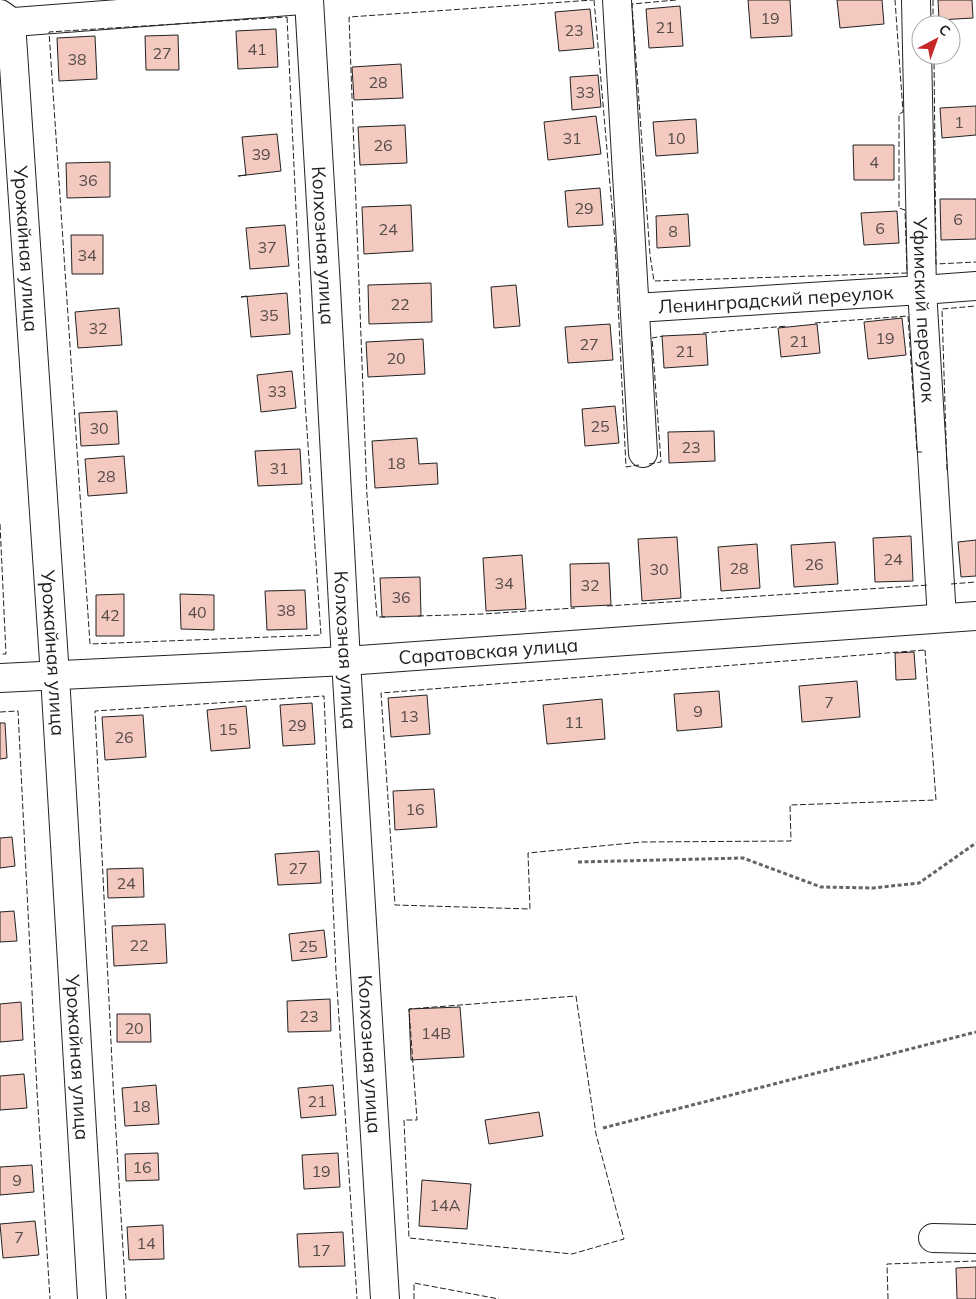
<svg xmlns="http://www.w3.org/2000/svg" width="976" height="1299" font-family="Mulish,sans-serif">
	<rect width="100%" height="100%" fill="#fff"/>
	<g fill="#f3c9c0" stroke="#222">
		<polygon points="748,0 790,0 792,36 751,38"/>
		<polygon points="837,0 882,0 884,24 840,28"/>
		<polygon points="938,0 972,0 973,18 939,20"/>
		<polygon points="680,6 683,46 649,48 646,9"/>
		<polygon points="590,9 594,48 559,51 555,12"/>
		<polygon points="276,29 278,67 238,69 236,31"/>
		<polygon points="178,35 179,70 146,70 145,36"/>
		<polygon points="95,36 97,79 59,81 57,38"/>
		<polygon points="401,64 403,98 354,100 352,67"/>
		<polygon points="598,75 601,107 572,110 570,77"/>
		<polygon points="976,106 976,135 942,138 940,108"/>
		<polygon points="596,116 601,154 548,160 544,122"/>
		<polygon points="696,119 698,153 656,156 653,122"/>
		<polygon points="405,125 407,163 360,165 358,127"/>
		<polygon points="277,134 281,171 238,176 246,175 242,137"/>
		<polygon points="853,145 894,145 894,180 854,180"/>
		<polygon points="110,162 110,197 67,198 66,163"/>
		<polygon points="600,188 603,225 568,227 565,191"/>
		<polygon points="940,199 976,199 976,239 941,240"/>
		<polygon points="411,205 413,251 364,254 362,207"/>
		<polygon points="897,211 899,243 864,245 861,213"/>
		<polygon points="688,214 690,246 657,248 656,216"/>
		<polygon points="285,225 289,266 250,269 246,228"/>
		<polygon points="71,235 103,235 103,274 72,274"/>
		<polygon points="431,283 432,322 369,324 368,285"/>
		<polygon points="516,285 520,326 494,328 491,287"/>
		<polygon points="287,293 290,334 251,337 247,296 241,297"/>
		<polygon points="119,308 122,345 78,348 75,312"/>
		<polygon points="902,318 906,355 868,359 864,322"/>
		<polygon points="610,324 613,360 568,363 565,327"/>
		<polygon points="817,324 820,353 781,357 778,328"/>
		<polygon points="706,334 708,365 664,368 662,336"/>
		<polygon points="423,339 425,374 368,377 366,342"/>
		<polygon points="292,371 296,408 261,412 257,375"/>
		<polygon points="615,406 619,443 585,446 582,409"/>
		<polygon points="117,411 119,444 81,446 79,413"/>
		<polygon points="714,431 715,461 669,463 668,432"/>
		<polygon points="417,438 419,464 437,463 438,484 375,488 372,441"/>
		<polygon points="300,449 302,484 258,486 255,451"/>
		<polygon points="124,456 127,493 88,496 85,459"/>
		<polygon points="911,536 913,581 875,582 873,538"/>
		<polygon points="677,537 681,598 642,601 638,539"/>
		<polygon points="976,540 976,576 961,577 958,542"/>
		<polygon points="835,542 838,584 794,587 791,545"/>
		<polygon points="757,544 760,588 721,591 718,547"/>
		<polygon points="522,555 526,609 486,611 483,558"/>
		<polygon points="609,563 611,605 571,607 570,564"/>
		<polygon points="420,577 421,616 382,617 380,578"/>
		<polygon points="305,590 307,629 267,630 265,591"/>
		<polygon points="124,594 124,636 96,636 96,595"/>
		<polygon points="180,594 214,595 214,630 181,629"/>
		<polygon points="914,652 916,679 896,680 895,653"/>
		<polygon points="857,681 860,717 802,722 799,686"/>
		<polygon points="719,691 722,727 677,731 674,694"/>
		<polygon points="427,695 430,734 391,737 388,698"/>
		<polygon points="602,699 605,739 547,744 543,705"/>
		<polygon points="312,703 315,744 283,746 280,705"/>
		<polygon points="246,706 250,748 211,751 207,710"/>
		<polygon points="143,715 146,757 105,760 102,717"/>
		<polygon points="0,723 5,723 7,758 0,759"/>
		<polygon points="434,789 437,827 395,830 393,791"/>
		<polygon points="12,837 15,866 0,868 0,838"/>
		<polygon points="319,851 321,883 278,885 275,854"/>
		<polygon points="143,868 144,897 108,898 107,869"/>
		<polygon points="14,911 17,941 0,942 0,912"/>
		<polygon points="165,924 167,963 114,966 112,926"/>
		<polygon points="324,930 327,957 292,961 289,934"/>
		<polygon points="330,999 331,1031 288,1032 287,1001"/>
		<polygon points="21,1002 23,1040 0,1042 0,1004"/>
		<polygon points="460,1007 464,1057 411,1060 409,1009"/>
		<polygon points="117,1014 150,1014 151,1042 117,1042"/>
		<polygon points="24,1074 27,1108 0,1110 0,1076"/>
		<polygon points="156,1085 159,1124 125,1126 122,1088"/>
		<polygon points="333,1085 336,1115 301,1118 298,1088"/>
		<polygon points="539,1112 543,1136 489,1144 485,1120"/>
		<polygon points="158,1153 159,1180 126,1181 125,1154"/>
		<polygon points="338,1153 340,1187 304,1189 302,1155"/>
		<polygon points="32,1165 34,1192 0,1195 0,1167"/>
		<polygon points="422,1180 471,1184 467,1229 419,1226"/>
		<polygon points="35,1221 39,1255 3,1258 0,1224"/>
		<polygon points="163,1225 164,1259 129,1260 127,1227"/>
		<polygon points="343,1232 345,1266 299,1267 297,1234"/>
		<polygon points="976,1267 976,1299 957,1299 956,1268"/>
	</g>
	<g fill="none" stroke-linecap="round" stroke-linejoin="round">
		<defs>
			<g id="minor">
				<path id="s1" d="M309,0L326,288L346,661L385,1299"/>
				<polyline points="617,0 643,453"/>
				<path id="s2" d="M916,0L922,290L942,618"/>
				<path id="s3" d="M0,14L11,22L55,676L92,1299"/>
				<polyline points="0,23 302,0"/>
				<path id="s4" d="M635,308L922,290L976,286"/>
				<path id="s5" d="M0,678L346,661L976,616"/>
				<polyline points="933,1238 976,1239"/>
			</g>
		</defs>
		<use href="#minor" stroke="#222" stroke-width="30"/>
		<g stroke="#646464" stroke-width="3" stroke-dasharray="4 2.5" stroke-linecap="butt">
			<polyline points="578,862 743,858 821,887 873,888 919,883 976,843"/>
			<polyline points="603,1128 976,1032"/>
		</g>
		<use href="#minor" stroke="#fff" stroke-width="28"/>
		<g stroke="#222" stroke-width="1" stroke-dasharray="6 2.5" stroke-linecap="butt">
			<polyline points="594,0 615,242 626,467 639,465"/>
			<polyline points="676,0 632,4 650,255 654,281 907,273 905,210 899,208 899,114 903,112 895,0"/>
			<polyline points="933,0 933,25"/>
			<polygon points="287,17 305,401 321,635 90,644 49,32"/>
			<polyline points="934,55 936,264 976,262"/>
			<polyline points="815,323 908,316 917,452 922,452"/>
			<polyline points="703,333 788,326"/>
			<polyline points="649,464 661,462 652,338 663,336"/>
			<polyline points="947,470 942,309 976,306"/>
			<polyline points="0,524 6,654 0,654"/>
			<polyline points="951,584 976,582"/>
			<polyline points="607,606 929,585"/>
			<polyline points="418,616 483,614 575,608"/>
			<polyline points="385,617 377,617 367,496 349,17 593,0"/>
			<polygon points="925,650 936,800 790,805 791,841 642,842 528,853 530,909 395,905 381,693"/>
			<polyline points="0,712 18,711 37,1091 50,1299"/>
			<polygon points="576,996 596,1134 624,1239 572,1254 409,1238 404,1120 417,1120 409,1009"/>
			<polyline points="126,1299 113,1083 95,711 324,696 336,972 357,1299"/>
			<polyline points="414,1299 414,1283 499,1299"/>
			<polyline points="888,1299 887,1264 976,1261"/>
		</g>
	</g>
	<g text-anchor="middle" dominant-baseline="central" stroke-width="4" stroke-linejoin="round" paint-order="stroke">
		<g font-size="16" fill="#564c4a">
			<text x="770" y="18">19</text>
			<text x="665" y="27">21</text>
			<text x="574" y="30">23</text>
			<text x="257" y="49">41</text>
			<text x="162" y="53">27</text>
			<text x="77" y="59">38</text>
			<text x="378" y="82">28</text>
			<text x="585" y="92">33</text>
			<text x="959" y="122">1</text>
			<text x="572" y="138">31</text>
			<text x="676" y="138">10</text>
			<text x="383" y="145">26</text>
			<text x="261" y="154">39</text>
			<text x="874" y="162">4</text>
			<text x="88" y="180">36</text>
			<text x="584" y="208">29</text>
			<text x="958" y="219">6</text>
			<text x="880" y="228">6</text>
			<text x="388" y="229">24</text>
			<text x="673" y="231">8</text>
			<text x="267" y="247">37</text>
			<text x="87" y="255">34</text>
			<text x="400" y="304">22</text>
			<text x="269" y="315">35</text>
			<text x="98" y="328">32</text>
			<text x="885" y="338">19</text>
			<text x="799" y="341">21</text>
			<text x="589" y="344">27</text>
			<text x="685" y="351">21</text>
			<text x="396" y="358">20</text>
			<text x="277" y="391">33</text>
			<text x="600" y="426">25</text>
			<text x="99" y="428">30</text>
			<text x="691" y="447">23</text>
			<text x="396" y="463">18</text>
			<text x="279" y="468">31</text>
			<text x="106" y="476">28</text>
			<text x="893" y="559">24</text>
			<text x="814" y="564">26</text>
			<text x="739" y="568">28</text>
			<text x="659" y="569">30</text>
			<text x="504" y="583">34</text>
			<text x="590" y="585">32</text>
			<text x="401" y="597">36</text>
			<text x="286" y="610">38</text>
			<text x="197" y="612">40</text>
			<text x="110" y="615">42</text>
			<text x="829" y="702">7</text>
			<text x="698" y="711">9</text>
			<text x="409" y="716">13</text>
			<text x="574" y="722">11</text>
			<text x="297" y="725">29</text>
			<text x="228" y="729">15</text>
			<text x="124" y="737">26</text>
			<text x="415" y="809">16</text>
			<text x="298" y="868">27</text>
			<text x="126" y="883">24</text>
			<text x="139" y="945">22</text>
			<text x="308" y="946">25</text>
			<text x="309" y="1016">23</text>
			<text x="134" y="1028">20</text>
			<text x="436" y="1033">14В</text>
			<text x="317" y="1101">21</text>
			<text x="141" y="1106">18</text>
			<text x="142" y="1167">16</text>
			<text x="321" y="1171">19</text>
			<text x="17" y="1180">9</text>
			<text x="445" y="1205">14А</text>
			<text x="19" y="1237">7</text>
			<text x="146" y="1243">14</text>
			<text x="321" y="1250">17</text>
		</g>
		<g font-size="19" fill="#222" stroke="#fff">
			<text stroke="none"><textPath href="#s1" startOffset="246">Колхозная улица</textPath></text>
			<text stroke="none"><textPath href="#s3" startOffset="241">Урожайная улица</textPath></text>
			<text stroke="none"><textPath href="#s4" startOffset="141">Ленинградский переулок</textPath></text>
			<text stroke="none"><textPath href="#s2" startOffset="310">Уфимский переулок</textPath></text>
			<text stroke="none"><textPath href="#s1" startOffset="651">Колхозная улица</textPath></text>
			<text stroke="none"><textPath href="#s5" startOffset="489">Саратовская улица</textPath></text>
			<text stroke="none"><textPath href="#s3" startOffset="646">Урожайная улица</textPath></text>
			<text stroke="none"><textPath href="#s1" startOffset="1056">Колхозная улица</textPath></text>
			<text stroke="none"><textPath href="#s3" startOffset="1051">Урожайная улица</textPath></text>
		</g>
	</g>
	<g transform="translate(936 40) rotate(41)"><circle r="24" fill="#ffffff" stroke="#a7a7a7"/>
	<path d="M0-4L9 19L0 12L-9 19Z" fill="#c62828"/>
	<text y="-8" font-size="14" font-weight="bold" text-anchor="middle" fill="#222222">С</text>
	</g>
</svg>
